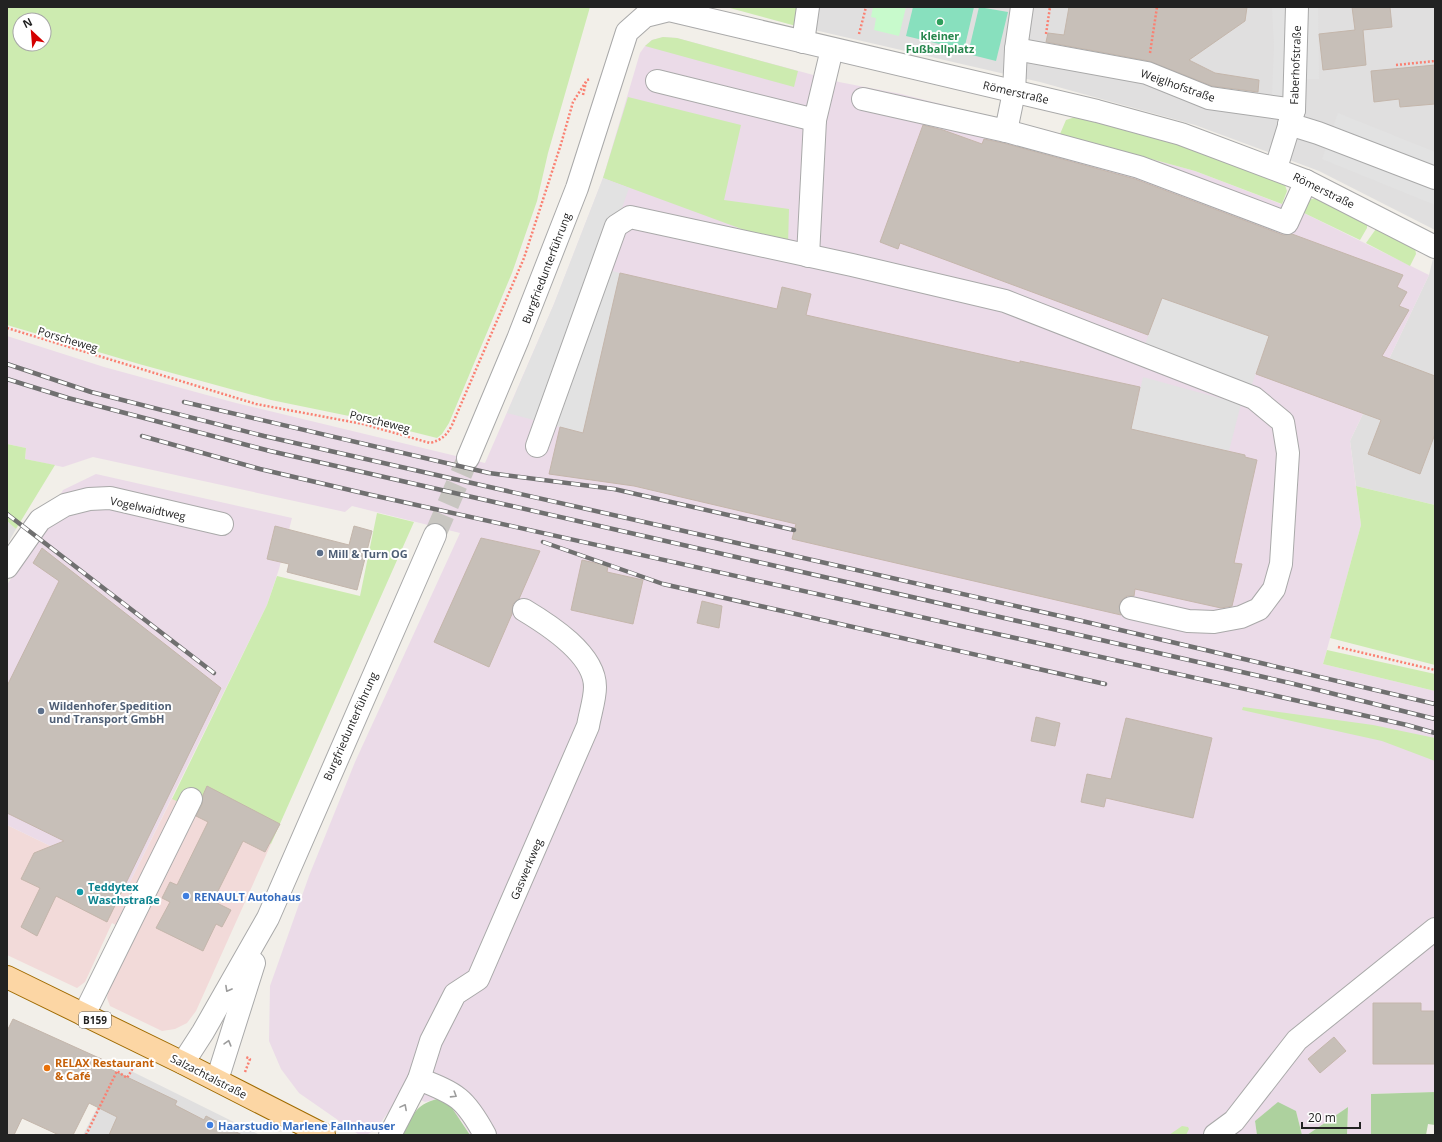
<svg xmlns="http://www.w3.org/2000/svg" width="1442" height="1142" font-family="'Open Sans',sans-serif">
	<rect width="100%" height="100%" fill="#f2efe9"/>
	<g fill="#e0dfdf">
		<polygon points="798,7 1435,7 1435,230 1319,171 1195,125 1040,82 797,26"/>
		<polygon points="1435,251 1435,505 1356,486 1350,441 1429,275"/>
		<polygon points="7,521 16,529 7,545"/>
		<polygon points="119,1065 260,1135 83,1135"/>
	</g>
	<polygon fill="#f2dad9" points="172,798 271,844 196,1011 187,1023 175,1029 162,1031 110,1006 107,998 108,992 136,936 112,923 85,982 77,988 7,955 7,825 129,884"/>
	<g fill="#ebdbe8">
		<polygon points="663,37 677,38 839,82 901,94 1060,134 1195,171 1302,212 1429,275 1350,441 1361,525 1323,664 1435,691 1435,1092 1371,1094 1371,1135 1347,1135 1348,1107 1307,1135 1302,1135 1296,1111 1255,1121 1257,1135 470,1135 462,1121 437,1099 425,1102 403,1092 376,1129 368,1134 358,1134 299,1093 281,1069 269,1041 270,986 309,876 355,762 460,533 352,506 345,512 93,457 63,467 25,459 26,448 7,444 7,336 104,367 236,403 485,463 554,304 603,178 640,53 645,46 652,40"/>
		<polygon points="96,474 292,518 279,569 267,605 129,884 7,825 7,585 35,540 63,490"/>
	</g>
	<g fill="#cdebb0" fill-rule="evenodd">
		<path d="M7,7H590L548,153L537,201L512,273L449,423L442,434L437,438L349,416L271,400L139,364L7,325ZM20,20H44V44H20Z"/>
		<polygon points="726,7 798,7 796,26"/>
		<polygon points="663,37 677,38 798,71 794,87 645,46 652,40"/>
		<polygon points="628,97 741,125 724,200 789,209 788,246 603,178"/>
		<polygon points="1078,116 1183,145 1284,182 1287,191 1282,204 1195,171 1060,134 1066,120"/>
		<polygon points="1322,198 1367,222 1367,228 1360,240 1302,212 1311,199"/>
		<polygon points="1378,226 1415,248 1416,254 1410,266 1366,243"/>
		<polygon points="7,444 26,448 25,459 55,465 16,529 7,521"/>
		<polygon points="1356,486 1435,505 1435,665 1330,638 1361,525"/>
		<polygon points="377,513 414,522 271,844 172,799 267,605 277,576 360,596"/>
		<polygon points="1327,650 1435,674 1435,691 1323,664"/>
		<polygon points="1243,707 1373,725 1435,738 1435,761 1382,741 1242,710"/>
		<polygon points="1182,1126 1188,1127 1189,1129 1186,1135 1169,1135"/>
	</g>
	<g fill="#add19e">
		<polygon points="1435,1092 1435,1125 1428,1124 1426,1135 1371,1135 1371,1094"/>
		<path d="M437,1099L450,1105L470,1135H402C413,1116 414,1105 437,1099Z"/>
		<polygon points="1278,1102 1296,1111 1302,1135 1257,1135 1255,1121"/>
		<polygon points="1348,1107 1347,1135 1307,1135"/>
	</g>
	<polygon fill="#c8facc" points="873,7 906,7 899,36 874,30 876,18 871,17"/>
	<g fill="#88e0be">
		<polygon points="913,7 974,7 964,50 906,36"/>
		<polygon points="979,7 1008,12 996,61 968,54"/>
	</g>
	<g fill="#e2e2e2">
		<polygon points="1272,7 1318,7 1319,79 1304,79 1303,99 1272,97 1274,46"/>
		<polygon points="1338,113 1435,152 1435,205 1322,159"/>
		<polygon points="603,178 629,188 601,268 620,273 583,433 507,413 554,304"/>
		<polygon points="1162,298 1269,336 1251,387 1143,350"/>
		<polygon points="1143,377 1241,404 1229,451 1131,429"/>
	</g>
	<g fill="#c7bfb8" stroke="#c4b6ab">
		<polygon points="1069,7 1247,7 1245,21 1189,60 1215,73 1259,80 1258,92 1212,86 1149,61 1046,42 1048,33 1064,35"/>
		<polygon points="1352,7 1390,7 1392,27 1363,30 1366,65 1323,70 1319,34 1355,30"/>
		<polygon points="1435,65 1435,104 1400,107 1399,99 1374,102 1371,71"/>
		<polygon points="923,125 943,130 982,144 984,139 1003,143 1135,179 1283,235 1292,234 1403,275 1397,287 1407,292 1399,306 1409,310 1382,356 1435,376 1435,434 1420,474 1368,454 1381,420 1256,374 1269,336 1162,298 1148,335 900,243 898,249 880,242"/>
		<polygon points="620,273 777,309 782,287 811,294 806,315 1020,363 1020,361 1140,387 1131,429 1245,455 1245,457 1257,460 1234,563 1242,564 1232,606 1221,608 1135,589 1134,596 1127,596 1122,600 1119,606 1121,615 792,539 796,524 634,486 549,474 560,427 583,433"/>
		<polygon points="275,526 349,545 354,526 372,531 357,590 287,572 289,564 267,559"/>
		<polygon points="481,538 540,551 519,599 513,604 512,614 489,667 434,642"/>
		<polygon points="42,548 221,688 107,922 56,896 37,936 21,927 40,888 21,879 34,853 64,841 7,813 7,686 59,581 33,563"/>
		<polygon points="582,560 608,566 607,572 643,580 633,624 571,610"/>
		<polygon points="702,601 722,606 719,628 697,623"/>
		<polygon points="1036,717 1060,723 1055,746 1031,741"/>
		<polygon points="1126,718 1212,738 1193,818 1106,798 1104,807 1081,802 1087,774 1111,779"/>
		<polygon points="207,786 280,824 265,852 243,841 213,901 231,910 222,927 216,924 203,951 156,928 170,902 162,898 170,882 177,885 208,822 196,816 202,804 203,795"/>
		<polygon points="1373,1003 1421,1003 1421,1011 1435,1011 1435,1064 1373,1064"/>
		<polygon points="13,1019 108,1062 106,1067 177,1101 175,1105 204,1120 206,1116 242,1135 109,1135 117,1117 89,1103 73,1135 59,1135 22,1118 14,1135 7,1135 7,1031"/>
		<polygon points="1334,1037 1346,1051 1320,1073 1308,1059"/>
	</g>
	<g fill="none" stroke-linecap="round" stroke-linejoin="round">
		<polyline stroke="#c8c6c1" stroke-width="22" stroke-dasharray="22 11" stroke-linecap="butt" points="435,535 468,458"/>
		<defs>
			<g id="minor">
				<polyline points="803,42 808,7"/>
				<polyline points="1016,49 1147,73 1209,98 1294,110"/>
				<polyline points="657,81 815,120"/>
				<polyline points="863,99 1006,131 1014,92 1016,49 1022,7"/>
				<polyline points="1289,124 1318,133 1435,178"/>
				<polyline points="1006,131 1139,167 1287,223 1306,181"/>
				<polyline points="1276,168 1294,110 1297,7"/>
				<polyline points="808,256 815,120 832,49"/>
				<polyline points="537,446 616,226 630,217 852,265 1005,301 1254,398 1283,422 1288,453 1281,564 1274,589 1259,609 1241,617 1214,622 1188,621 1131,608"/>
				<polyline points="468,458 518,339 577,188 627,32 645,16 669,10 1097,111 1181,134 1306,181 1435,247"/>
				<polyline points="7,567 40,520 65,505 89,499 110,498 222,524"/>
				<polyline points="84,1015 191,799"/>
				<polyline points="183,1063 203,1032 268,918 435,535"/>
				<path d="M419,1079C457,1094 465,1098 485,1135"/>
				<polyline points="217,1080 254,963"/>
				<path d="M390,1135L419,1079L431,1041L455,994L478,979L588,726C590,714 595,699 595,687C595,654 549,625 524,610"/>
				<polyline points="1215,1135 1234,1121 1297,1040 1435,929"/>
			</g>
			<polyline id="major" points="7,977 183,1063 324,1135"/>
		</defs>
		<use href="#minor" stroke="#a9a9a9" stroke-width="24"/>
		<use href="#major" stroke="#a06b00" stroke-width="24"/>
		<g stroke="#fa8072" stroke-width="2.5" stroke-dasharray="2 2" stroke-linecap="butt">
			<polyline points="859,34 866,7"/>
			<polyline points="1046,34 1050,7"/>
			<polyline points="1150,53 1157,7"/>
			<polyline points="1396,65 1435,61"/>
			<polyline points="583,95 586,82"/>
			<path d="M7,328L256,404L363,424L430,443C442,440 447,435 452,425L524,258L561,144L573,102L587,80L590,79"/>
			<polyline points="1338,647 1435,670"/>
			<polyline points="245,1072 250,1059 246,1057"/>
			<polyline points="86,1135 117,1071 127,1078 136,1063"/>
		</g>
		<use href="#minor" stroke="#fff" stroke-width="22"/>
		<use href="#major" stroke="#fcd6a4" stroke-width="22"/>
		<defs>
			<g id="rail">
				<polyline points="7,364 91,392 264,436 1082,621 1435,704"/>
				<polyline points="7,379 68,398 270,451 1290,683 1435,719"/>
				<polyline points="184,402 489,473 614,489 794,530"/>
				<polyline points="142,436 260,469 367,494 1407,725 1435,733"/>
				<polyline points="7,514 214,673"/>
				<polyline points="543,542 663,584 1105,684"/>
			</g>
		</defs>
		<use href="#rail" stroke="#707070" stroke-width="4.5"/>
		<use href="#rail" stroke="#fff" stroke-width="3" stroke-dasharray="9" stroke-linecap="butt"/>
	</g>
	<defs><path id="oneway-chevron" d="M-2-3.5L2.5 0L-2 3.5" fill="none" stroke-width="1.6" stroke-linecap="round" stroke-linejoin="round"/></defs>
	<g stroke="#9c9c9c">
		<use href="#oneway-chevron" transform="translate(228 989) rotate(119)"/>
		<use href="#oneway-chevron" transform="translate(228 1043) rotate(-74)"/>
		<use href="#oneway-chevron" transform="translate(454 1095) rotate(32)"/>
		<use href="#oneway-chevron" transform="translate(404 1107) rotate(-62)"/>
	</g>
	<circle fill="#2e9e5b" stroke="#fff" stroke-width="1.5" cx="940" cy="22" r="4"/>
	<g fill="#5c6f8a" stroke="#fff" stroke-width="1.5">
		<circle cx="320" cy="553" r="4"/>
		<circle cx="41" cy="711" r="4"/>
	</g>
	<circle fill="#0f9aa8" stroke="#fff" stroke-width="1.5" cx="80" cy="892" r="4"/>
	<g fill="#3f7fe0" stroke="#fff" stroke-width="1.5">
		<circle cx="186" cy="896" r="4"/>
		<circle cx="210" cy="1125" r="4"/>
	</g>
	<circle fill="#e8710a" stroke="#fff" stroke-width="1.5" cx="47" cy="1068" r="4"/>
	<g text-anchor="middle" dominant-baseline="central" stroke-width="4" stroke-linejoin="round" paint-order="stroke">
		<rect fill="#fff" stroke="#646464" stroke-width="1" x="79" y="1012" width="32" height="16" rx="3"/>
		<g font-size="10" font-weight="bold" fill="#222">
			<text x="95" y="1020">B159</text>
		</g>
		<g font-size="11" font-weight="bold" fill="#27864d" stroke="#fff">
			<text x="940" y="35">kleiner<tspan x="940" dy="13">Fußballplatz</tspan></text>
		</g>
		<g font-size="11" fill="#222" stroke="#fff">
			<text transform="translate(1295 65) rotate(-88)">Faberhofstraße</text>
			<text transform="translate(1178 85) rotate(19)">Weiglhofstraße</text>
			<text transform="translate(1016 92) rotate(13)">Römerstraße</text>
			<text transform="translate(1324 190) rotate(26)">Römerstraße</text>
			<text transform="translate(546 268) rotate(-69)">Burgfriedunterführung</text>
			<text transform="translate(68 339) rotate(17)">Porscheweg</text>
			<text transform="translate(380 421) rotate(14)">Porscheweg</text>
			<text transform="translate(148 508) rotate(12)">Vogelwaidtweg</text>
			<text transform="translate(350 726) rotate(-66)">Burgfriedunterführung</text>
			<text transform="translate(526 869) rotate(-67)">Gaswerkweg</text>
			<text transform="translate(209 1076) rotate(27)">Salzachtalstraße</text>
		</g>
		<g font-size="11" font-weight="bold" fill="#4e5e75" stroke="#fff" text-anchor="start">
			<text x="328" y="553">Mill &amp; Turn OG</text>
			<text x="49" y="705">Wildenhofer Spedition<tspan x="49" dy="13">und Transport GmbH</tspan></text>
		</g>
		<g font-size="11" font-weight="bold" fill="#0d838f" stroke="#fff" text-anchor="start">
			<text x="88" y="886">Teddytex<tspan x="88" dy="13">Waschstraße</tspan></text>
		</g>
		<g font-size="11" font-weight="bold" fill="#366cbe" stroke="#fff" text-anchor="start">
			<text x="194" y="896">RENAULT Autohaus</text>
			<text x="218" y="1125">Haarstudio Marlene Fallnhauser</text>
		</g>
		<g font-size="11" font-weight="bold" fill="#c56008" stroke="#fff" text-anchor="start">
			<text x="55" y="1062">RELAX Restaurant<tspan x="55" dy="13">&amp; Café</tspan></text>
		</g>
	</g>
	<rect width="1442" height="1142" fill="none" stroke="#222222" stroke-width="16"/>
	<g transform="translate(32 32) rotate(334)"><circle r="19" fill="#ffffff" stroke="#a7a7a7"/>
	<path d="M0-3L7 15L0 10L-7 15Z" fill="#d40000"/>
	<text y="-6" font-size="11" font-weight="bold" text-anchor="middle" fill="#222222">N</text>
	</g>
	<path d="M1302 1122v6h58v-6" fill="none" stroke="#222222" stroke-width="2"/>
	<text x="1308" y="1122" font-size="12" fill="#222222" stroke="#ffffff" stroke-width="3" paint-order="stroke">20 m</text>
</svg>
